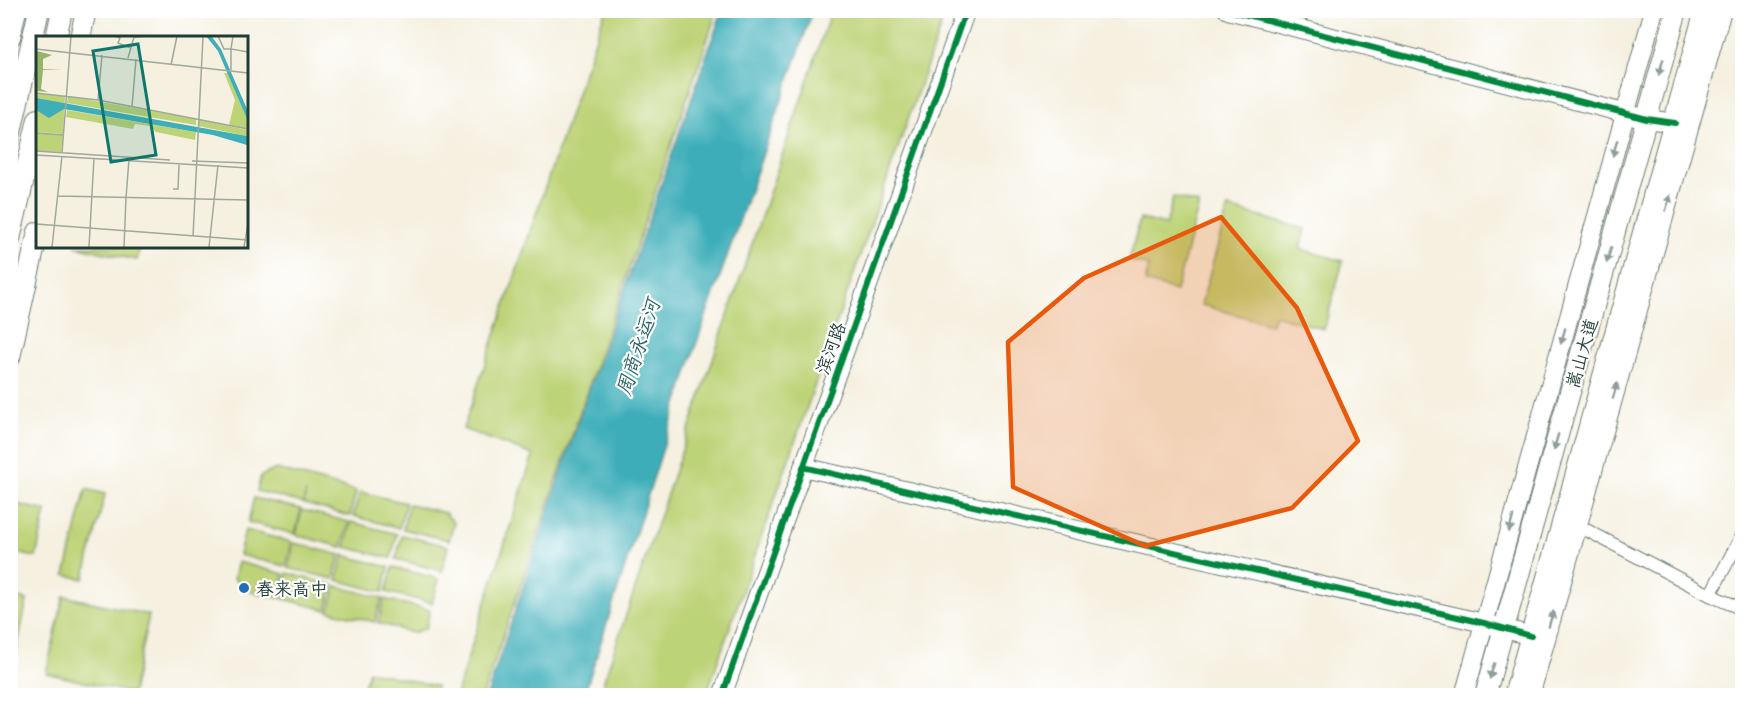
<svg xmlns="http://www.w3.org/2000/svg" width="1753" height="706" font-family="Mali,'LXGW WenKai TC',sans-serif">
	<rect width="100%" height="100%" fill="#fff"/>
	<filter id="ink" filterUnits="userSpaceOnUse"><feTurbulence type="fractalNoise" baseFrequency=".0167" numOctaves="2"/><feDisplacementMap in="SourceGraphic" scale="12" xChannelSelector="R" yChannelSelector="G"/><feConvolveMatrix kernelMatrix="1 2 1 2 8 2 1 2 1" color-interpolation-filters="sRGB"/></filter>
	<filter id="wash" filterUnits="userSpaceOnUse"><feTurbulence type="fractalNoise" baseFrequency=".008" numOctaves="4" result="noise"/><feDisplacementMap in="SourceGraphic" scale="24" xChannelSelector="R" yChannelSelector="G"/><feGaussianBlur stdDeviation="1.35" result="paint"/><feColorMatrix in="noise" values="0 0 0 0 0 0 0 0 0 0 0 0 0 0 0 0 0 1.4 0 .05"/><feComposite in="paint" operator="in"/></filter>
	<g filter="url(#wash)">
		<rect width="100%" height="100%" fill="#f5f0e0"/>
		<g fill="#bdd377" stroke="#6e8856" stroke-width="1.5">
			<polygon points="605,11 717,11 483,695 456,695 533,455 463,429"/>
			<polygon points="831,11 946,11 706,695 599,695"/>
			<polygon points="1173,197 1199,204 1176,291 1145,282 1149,266 1129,260 1140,219 1166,225"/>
			<polygon points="1228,208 1305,229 1300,249 1343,261 1324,329 1274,315 1271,324 1201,305"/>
			<polygon points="75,246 140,246 137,260"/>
			<polygon points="276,469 356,491 350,516 304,504 306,492 303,503 257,491 261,476"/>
			<polygon points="86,489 105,494 84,579 65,575"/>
			<polygon points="360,492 406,503 399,528 353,516"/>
			<polygon points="254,498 301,509 295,534 248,522"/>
			<polygon points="17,504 46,511 36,557 11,552 11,531"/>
			<polygon points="409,504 445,513 454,523 449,540 403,529"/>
			<polygon points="302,510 349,522 342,547 296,535"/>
			<polygon points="351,522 397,534 391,558 345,547"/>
			<polygon points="245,530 292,542 286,566 239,555"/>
			<polygon points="402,535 448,546 442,571 396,559"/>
			<polygon points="294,543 340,555 334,579 288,568"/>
			<polygon points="343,555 389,567 383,592 337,580"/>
			<polygon points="238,562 284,574 278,598 246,590 234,578"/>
			<polygon points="393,567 439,579 432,603 386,592"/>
			<polygon points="287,573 333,585 327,610 280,598"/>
			<polygon points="336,586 382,598 375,622 329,611"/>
			<polygon points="64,596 149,615 132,693 46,673"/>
			<polygon points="11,597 27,600 11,677 10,597"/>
			<polygon points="384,599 430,610 426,628 413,633 378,623"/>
			<polygon points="369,671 436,686 436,691 432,695 361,695"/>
		</g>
		<polygon fill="#3eaeb9" stroke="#2e7676" stroke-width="1.5" points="722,11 813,11 696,345 584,695 487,695 582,410"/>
	</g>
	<g filter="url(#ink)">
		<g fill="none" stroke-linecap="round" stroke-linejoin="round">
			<defs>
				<g id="street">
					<polyline points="1573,523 1710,595 1742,609"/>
					<polyline points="1710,595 1742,535"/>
				</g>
				<g id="secondary">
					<polyline points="1228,10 1647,119 1675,123"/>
					<polyline points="803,467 1484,623 1531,636"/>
					<polyline points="722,696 966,10"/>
					<polyline points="1464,696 1654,10"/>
					<polyline points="1530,696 1722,10"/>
				</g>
				<g id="primary">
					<polyline points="10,37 16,10"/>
					<polyline points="56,38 62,10"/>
					<polyline points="80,38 86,10"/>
					<polyline points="10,136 39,10"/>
					<polyline points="10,239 38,119"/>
					<polyline points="10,357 38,232"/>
					<polyline points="1485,696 1677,10"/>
					<polyline points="1514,696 1705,10"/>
				</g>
			</defs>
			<use href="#street" stroke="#6a7c70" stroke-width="14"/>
			<use href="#secondary" stroke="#6a7c70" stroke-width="20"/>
			<use href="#primary" stroke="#6a7c70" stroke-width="22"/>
			<use href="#street" stroke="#fff" stroke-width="12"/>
			<use href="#secondary" stroke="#fff" stroke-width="18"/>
			<use href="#primary" stroke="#fff" stroke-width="20"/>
			<defs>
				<g id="cycleway">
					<polyline points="1228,10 1647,119 1675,123"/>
					<polyline points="803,467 1484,623 1531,636"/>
					<polyline points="722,696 966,10"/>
				</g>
			</defs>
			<use href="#cycleway" stroke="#fff" stroke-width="10"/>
			<use href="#cycleway" stroke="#00873e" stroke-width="6"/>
		</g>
		<defs><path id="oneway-solid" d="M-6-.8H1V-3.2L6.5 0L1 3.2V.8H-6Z" transform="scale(1.5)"/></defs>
		<g fill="#8f9e9a">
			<use href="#oneway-solid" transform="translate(1661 67) rotate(106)"/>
			<use href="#oneway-solid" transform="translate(1615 148) rotate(106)"/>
			<use href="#oneway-solid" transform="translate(1668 203) rotate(-74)"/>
			<use href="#oneway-solid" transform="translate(1609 255) rotate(106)"/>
			<use href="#oneway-solid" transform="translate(1563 336) rotate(106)"/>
			<use href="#oneway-solid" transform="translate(1615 391) rotate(-74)"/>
			<use href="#oneway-solid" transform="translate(1556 442) rotate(106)"/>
			<use href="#oneway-solid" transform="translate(1511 524) rotate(105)"/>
			<use href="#oneway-solid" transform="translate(1551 619) rotate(-74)"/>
			<use href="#oneway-solid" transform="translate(1492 671) rotate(106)"/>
		</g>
	</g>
	<path fill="#e8590c" fill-opacity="0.2" stroke="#e8590c" stroke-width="4.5" stroke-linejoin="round" d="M1221,217L1297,308L1358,441L1292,508L1145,546L1013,487L1008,342L1084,278Z"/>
	<circle fill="#1f6fb2" stroke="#fff" stroke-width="2" cx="244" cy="588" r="6"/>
	<g text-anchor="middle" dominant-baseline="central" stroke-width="4.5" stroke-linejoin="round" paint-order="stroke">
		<g font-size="18" fill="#1f3d34" stroke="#fff">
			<text transform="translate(830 348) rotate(-70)">滨河路</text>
			<text transform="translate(1581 353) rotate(-74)">嵩山大道</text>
		</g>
		<g font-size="18" fill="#1f3d34" stroke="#fff" text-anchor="start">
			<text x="256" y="588">春来高中</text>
		</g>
		<g font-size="20" font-style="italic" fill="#2a6563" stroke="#fff">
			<text transform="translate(637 347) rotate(-72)">周商永运河</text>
		</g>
	</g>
	<g transform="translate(36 36)">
		<rect width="212" height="212" fill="#f5f0e0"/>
		<path d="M188,37H192L211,83V93L193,89L199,64ZM0,57L29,60L27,98L0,96ZM32,60L160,83V89L31,67ZM31,74L160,96L159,104L120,96L114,90L99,88L97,93L30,81ZM162,83L211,94V100L162,90ZM0,97L27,99L25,116L0,115Z" fill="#bdd377"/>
		<path d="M1,15L16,19L7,23V33L26,34H7L5,53L12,56L0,55Z" fill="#96b568"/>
		<path d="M170,0L176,1L185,13L211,73V83L182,15ZM0,62L211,100V109L177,99L28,73L13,82L0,74Z" fill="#3eaeb9"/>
		<path fill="none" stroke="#9fa89b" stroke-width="1.5" d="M79,0L84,2L82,7L95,12M182,0L188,13H195V34M197,0L195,13L212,16M0,13L212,37M92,22L98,1L113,0M135,29L141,0M0,57L62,64L212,93M62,64L66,19M96,71L100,23M0,97L28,99M0,115L134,124M26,117L35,0M0,119L212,132M156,125L212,127M137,153H142L143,129M22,160L212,164M90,162L93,123M0,188L212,204M157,200L167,1M16,211L26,120M53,211L58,122M88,211L90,162M173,211L182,129M208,211L212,188"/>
		<path fill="#0f766e" fill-opacity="0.15" stroke="#0f766e" stroke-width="3" d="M102,8L120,119L75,126L57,15Z"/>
		<rect width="212" height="212" fill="none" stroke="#1f3d34" stroke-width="3"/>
	</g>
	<rect width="1753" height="706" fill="none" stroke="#fff" stroke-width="36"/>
</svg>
